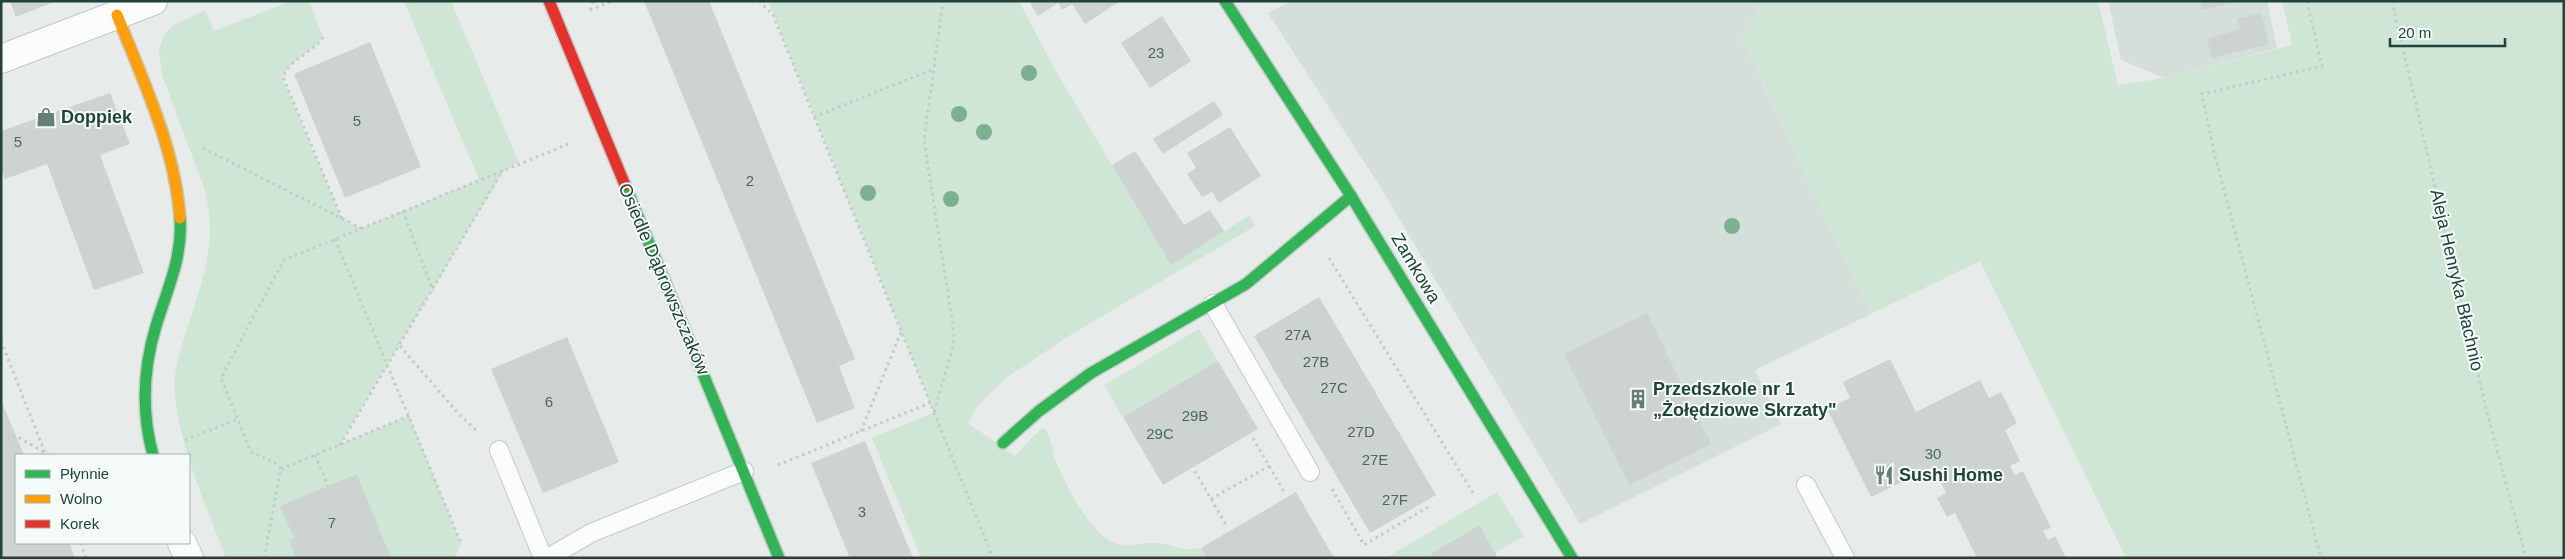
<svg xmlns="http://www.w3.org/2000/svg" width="2565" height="559" font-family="Arial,sans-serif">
	<rect width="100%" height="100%" fill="#e7ecea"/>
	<g fill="#d4dfda">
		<polygon points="1291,1 1763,1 1742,38 1871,314 1755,370 1781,424 1580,524 1384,193 1268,13"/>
		<polygon points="2108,1 2267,1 2277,48 2164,78 2121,60"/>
	</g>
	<g fill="#cfe6d6">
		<path d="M291,1H309L323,37C314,51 282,65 283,80L342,219L361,228L479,180L405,4L411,1H451L519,163L504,170L340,444L409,416L461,543L455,558H391L356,475L281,506L294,538L289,541L296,558H226C208,511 170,425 175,376C176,361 182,347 186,332C202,282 219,241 204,188L162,75L159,50L163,37L172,26L205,10L214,31Z"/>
		<path d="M768,1H1019L1054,68L1171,264L1249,216L1255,226L1072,334L1006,378L979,404L968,423L1015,456L1033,436L1044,427C1051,435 1052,449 1055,459C1066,485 1091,539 1121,545C1133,547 1144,542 1156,543C1173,544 1182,552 1201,548L1206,558H921L872,438L934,412Z"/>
		<polygon points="1763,1 2098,1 2118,85 2164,78 2292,45 2282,1 2564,1 2564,558 2126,558 1980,261 1871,314 1742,37"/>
		<polygon points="1199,329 1218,361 1123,417 1104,385"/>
		<polygon points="1497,492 1524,536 1495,553 1478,526 1432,554 1434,558 1386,558"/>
	</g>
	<g fill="#cdd3d1">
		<polygon points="10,1 56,1 16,17"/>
		<polygon points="644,1 709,1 855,359 839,366 855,408 817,423"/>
		<polygon points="1029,1 1120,1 1085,24 1072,4 1062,10 1058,3 1038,16"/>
		<polygon points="2200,1 2234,1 2234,2 2202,10"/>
		<polygon points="2261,13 2269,44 2212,58 2207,39 2240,29 2237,19"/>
		<polygon points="1162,16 1191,61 1150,88 1121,43"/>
		<polygon points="370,42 421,167 345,198 294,74"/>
		<polygon points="110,93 130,144 100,155 144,273 94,290 47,164 5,179 1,167 1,131"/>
		<polygon points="1214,101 1223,115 1163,154 1153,139"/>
		<polygon points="1230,127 1261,176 1219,203 1212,192 1202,197 1187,174 1196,168 1187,153"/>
		<polygon points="1135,151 1184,225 1210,210 1224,231 1171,265 1112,165"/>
		<polygon points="1319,297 1436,495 1370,533 1254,336"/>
		<polygon points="1647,313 1711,444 1629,485 1564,354"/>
		<polygon points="567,337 619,462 543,493 491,369"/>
		<polygon points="1890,359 1916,412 1980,380 1989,398 2001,392 2017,423 2005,430 2020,461 2010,466 2015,475 2023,471 2051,528 2043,531 2048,540 2055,536 2066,558 1977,558 1955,513 1947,517 1937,498 1946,493 1933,467 1871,497 1827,409 1850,398 1843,382"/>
		<polygon points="1218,361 1258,429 1163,485 1123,417"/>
		<polygon points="1,400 24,455 16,455 16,543 69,543 75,558 1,558"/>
		<polygon points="865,441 913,558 850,558 811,463"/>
		<polygon points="357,474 391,558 296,558 289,540 294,538 280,506"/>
		<polygon points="1296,492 1334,558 1206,558 1201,548"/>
		<polygon points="1479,525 1498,558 1434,558 1431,554"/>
	</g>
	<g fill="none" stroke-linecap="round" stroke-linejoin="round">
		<defs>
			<g id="lane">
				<polyline points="1213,304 1310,472"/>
				<polyline points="499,450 543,558"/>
				<polyline points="1806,485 1845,558"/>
				<polyline points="548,558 591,533 744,471"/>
			</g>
			<g id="street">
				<polyline points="1,59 153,1"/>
				<polyline points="182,543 189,558"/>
			</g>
			<g id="fast">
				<polyline points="1225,1 1351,196 1572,558"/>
				<polyline points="625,185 779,558"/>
				<polyline points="1003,443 1039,411 1091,373 1246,284 1351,196"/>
				<path d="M153,455C141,411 143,369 156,326C167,290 183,257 180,218"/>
			</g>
			<path id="slow" d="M117,15C143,81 175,147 180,218"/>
			<polyline id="jam" points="549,1 625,185"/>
		</defs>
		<use href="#lane" stroke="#c4c9c7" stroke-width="20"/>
		<use href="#street" stroke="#c4c9c7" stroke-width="30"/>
		<use href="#fast" stroke="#c2cac7" stroke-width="14"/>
		<use href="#slow" stroke="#c2cac7" stroke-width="14"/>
		<use href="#jam" stroke="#c2cac7" stroke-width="14"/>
		<g stroke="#c2cbc9" stroke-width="3" stroke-dasharray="2.5 4" stroke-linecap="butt">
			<polyline points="759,1 773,15 993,558"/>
			<polyline points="2307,1 2322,66 2202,94 2214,152 2321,558"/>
			<polyline points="2392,1 2488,416 2526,558"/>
			<polyline points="590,10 613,1"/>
			<polyline points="590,10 593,1"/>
			<path d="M323,37C313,53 289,59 283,77L342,219"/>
			<polyline points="814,117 934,69"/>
			<polyline points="203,148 361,228"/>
			<polyline points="403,211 433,291"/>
			<polyline points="335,239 461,543"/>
			<polyline points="1329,258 1475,496"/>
			<polyline points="1,341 46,455"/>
			<polyline points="400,346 457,412 478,432"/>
			<polyline points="934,412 953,347 954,333 924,140 943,1"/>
			<polyline points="861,431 901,332"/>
			<polyline points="1253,438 1284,492"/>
			<polyline points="185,440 238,419"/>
			<polyline points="1,442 16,436 49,455"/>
			<polyline points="340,445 503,170"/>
			<polyline points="315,455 328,486"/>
			<polyline points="778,465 930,403"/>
			<polyline points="281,469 409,416"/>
			<polyline points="1195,471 1226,525"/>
			<polyline points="1332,489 1364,545 1428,507"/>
			<polyline points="1211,499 1273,464"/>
			<polyline points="81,543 86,558"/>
			<polyline points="264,558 281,469 274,462 251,452 221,378 284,260 571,143"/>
		</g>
		<use href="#lane" stroke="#fbfcfc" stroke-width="18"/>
		<use href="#street" stroke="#fbfcfc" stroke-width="28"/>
		<use href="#fast" stroke="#30b455" stroke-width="11"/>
		<use href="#slow" stroke="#ff9f0a" stroke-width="11"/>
		<use href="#jam" stroke="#e5322d" stroke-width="11"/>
	</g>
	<g fill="#7eaf91">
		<circle cx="1029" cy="73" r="8"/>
		<circle cx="959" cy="114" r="8"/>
		<circle cx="984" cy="132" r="8"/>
		<circle cx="868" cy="193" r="8"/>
		<circle cx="951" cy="199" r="8"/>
		<circle cx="1732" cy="226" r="8"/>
	</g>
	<defs>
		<symbol id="shop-bare" viewBox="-9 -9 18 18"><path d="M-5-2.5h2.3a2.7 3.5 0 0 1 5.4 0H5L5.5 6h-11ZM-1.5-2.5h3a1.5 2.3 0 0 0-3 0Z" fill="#667e78" stroke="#f5fbf8" stroke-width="2.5" paint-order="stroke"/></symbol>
		<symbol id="building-bare" viewBox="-9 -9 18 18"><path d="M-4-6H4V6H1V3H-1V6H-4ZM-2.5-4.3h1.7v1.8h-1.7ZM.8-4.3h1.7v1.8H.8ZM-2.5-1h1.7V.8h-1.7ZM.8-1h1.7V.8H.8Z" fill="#667e78" stroke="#f5fbf8" stroke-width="2.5" paint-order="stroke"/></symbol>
		<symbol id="restaurant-bare" viewBox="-9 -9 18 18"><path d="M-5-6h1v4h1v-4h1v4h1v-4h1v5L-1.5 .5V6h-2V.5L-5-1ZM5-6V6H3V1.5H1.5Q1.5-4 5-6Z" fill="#667e78" stroke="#f5fbf8" stroke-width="2.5" paint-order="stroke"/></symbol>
	</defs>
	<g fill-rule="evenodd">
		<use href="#shop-bare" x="32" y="103" width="28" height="28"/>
		<use href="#building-bare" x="1624" y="385" width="28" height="28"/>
		<use href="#restaurant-bare" x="1870" y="461" width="28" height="28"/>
	</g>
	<g text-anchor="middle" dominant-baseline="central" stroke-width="4" stroke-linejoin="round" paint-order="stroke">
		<g font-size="15" fill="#4d6860">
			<text x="1156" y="52">23</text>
			<text x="357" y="120">5</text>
			<text x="18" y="141">5</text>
			<text x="750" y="180">2</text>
			<text x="1298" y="334">27A</text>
			<text x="1316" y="361">27B</text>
			<text x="1334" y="387">27C</text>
			<text x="549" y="401">6</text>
			<text x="1195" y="415">29B</text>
			<text x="1361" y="431">27D</text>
			<text x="1160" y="433">29C</text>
			<text x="1933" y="453">30</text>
			<text x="1375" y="459">27E</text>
			<text x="1395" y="499">27F</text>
			<text x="862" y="511">3</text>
			<text x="332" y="522">7</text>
		</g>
		<g font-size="18" font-weight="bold" fill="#21433a" stroke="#f5fbf8" text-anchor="start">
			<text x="61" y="117">Doppiek</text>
			<text x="1653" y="389">Przedszkole nr 1<tspan x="1653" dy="21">„Żołędziowe Skrzaty"</tspan></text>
			<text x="1899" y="475">Sushi Home</text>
		</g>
		<g font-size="18" fill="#21433a" stroke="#f5fbf8">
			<text transform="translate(1416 268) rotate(59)">Zamkowa</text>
			<text transform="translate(664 279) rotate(67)">Osiedle Dąbrowszczaków</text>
			<text transform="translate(2457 280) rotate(77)">Aleja Henryka Błachnio</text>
		</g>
	</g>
	<rect width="2565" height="559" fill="none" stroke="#21433a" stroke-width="5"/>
	<rect x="15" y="454" width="175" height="90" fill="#f5fbf8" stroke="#a0b1ac"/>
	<rect x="25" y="470" width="25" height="8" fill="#30b455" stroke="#a0b1ac"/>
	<text x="60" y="479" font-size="15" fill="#21433a">Płynnie</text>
	<rect x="25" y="495" width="25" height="8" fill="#ff9f0a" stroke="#a0b1ac"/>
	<text x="60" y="504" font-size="15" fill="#21433a">Wolno</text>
	<rect x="25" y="520" width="25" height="8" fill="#e5322d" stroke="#a0b1ac"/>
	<text x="60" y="529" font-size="15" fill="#21433a">Korek</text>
	<path d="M2390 38v8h115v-8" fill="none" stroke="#21433a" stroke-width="2.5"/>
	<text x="2398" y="38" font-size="15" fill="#21433a" stroke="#f5fbf8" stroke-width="4" paint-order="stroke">20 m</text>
</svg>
